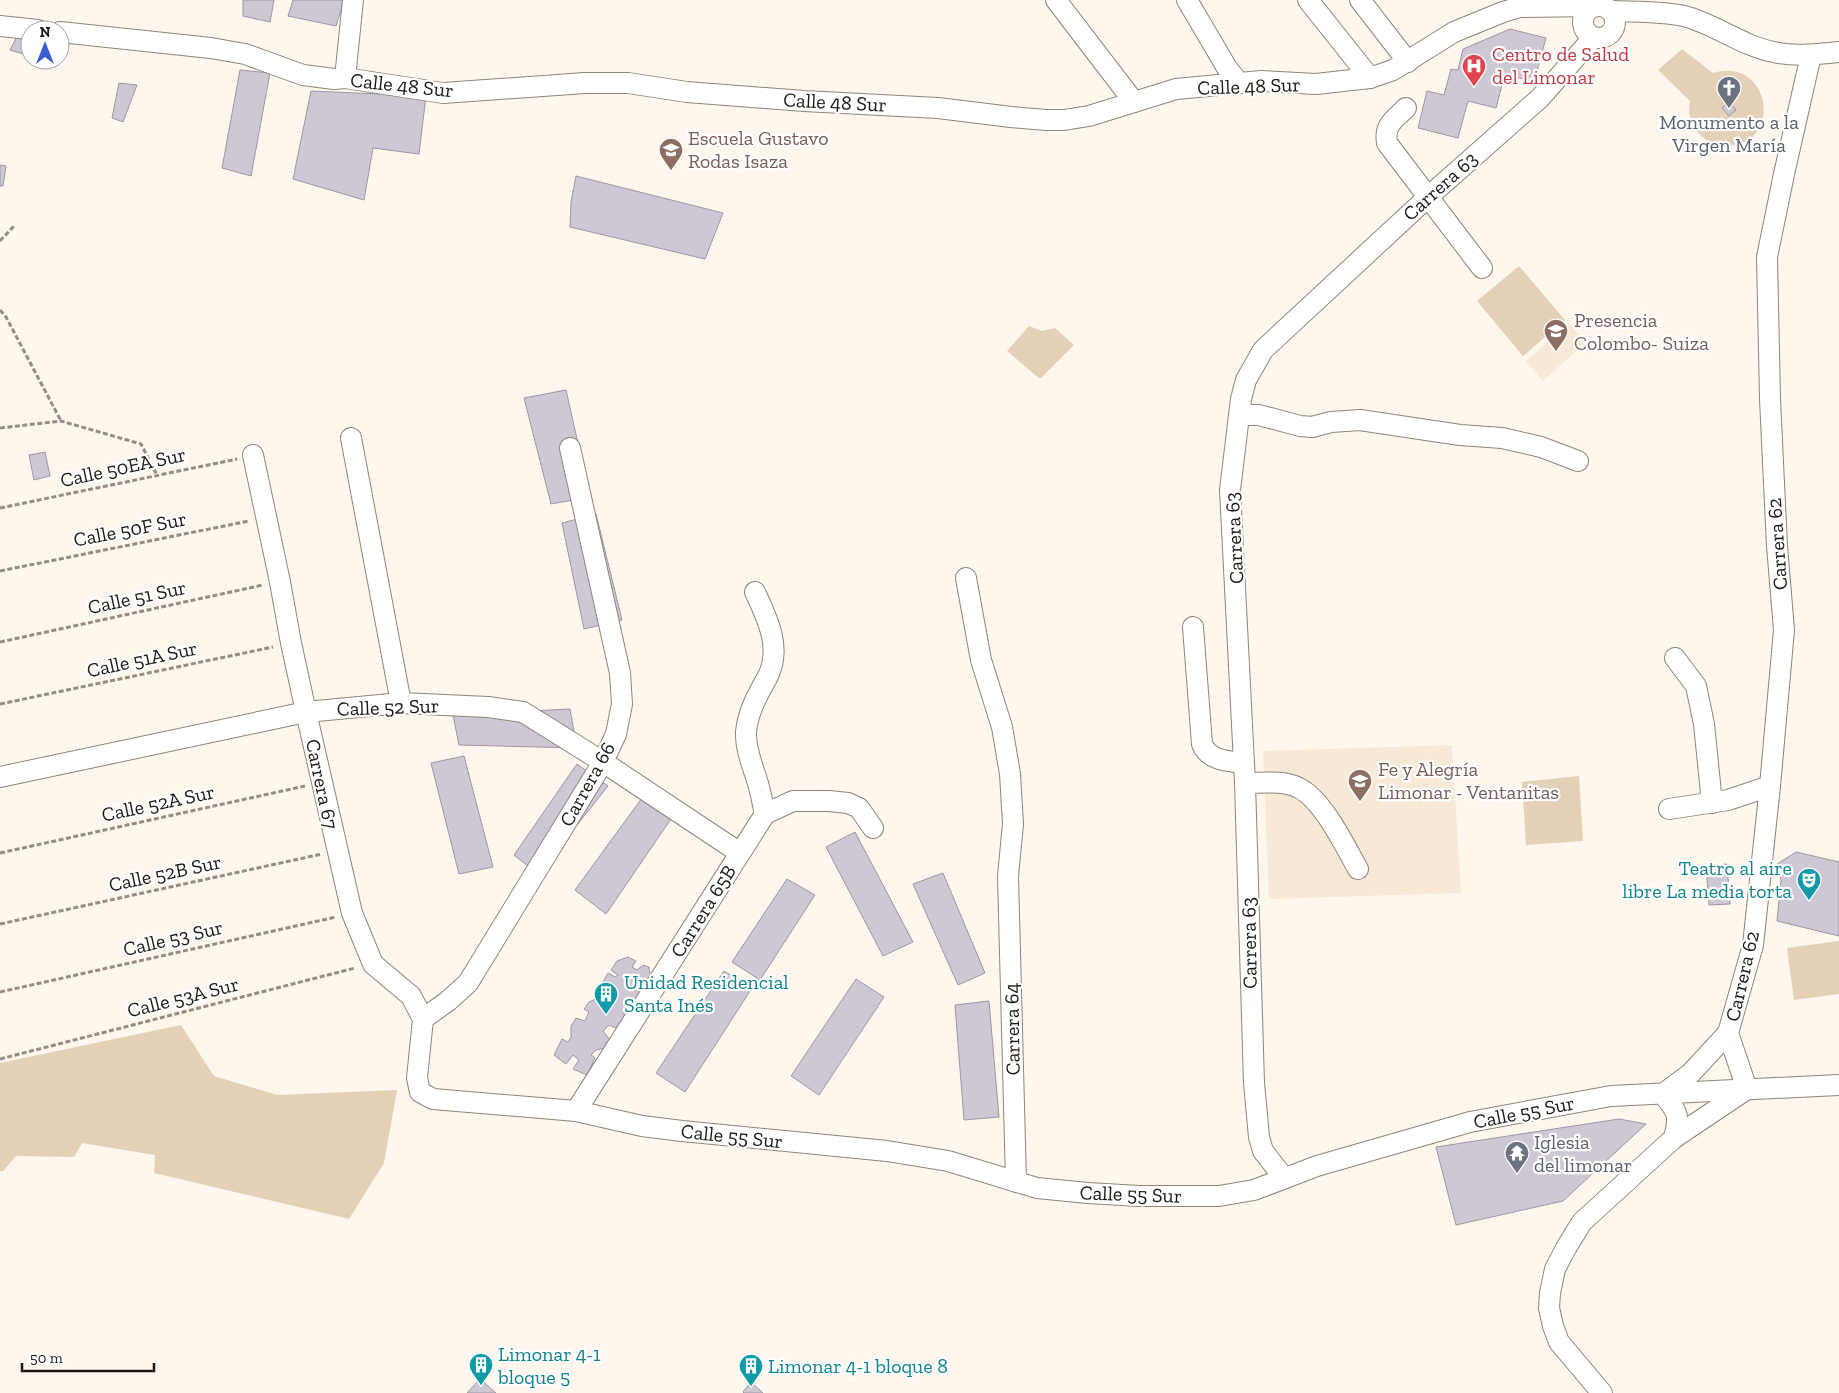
<svg xmlns="http://www.w3.org/2000/svg" width="1839" height="1393" font-family="'Zilla Slab',serif">
	<rect width="100%" height="100%" fill="#fff7ed"/>
	<g fill="#f8e9d6">
		<polygon points="1569,323 1586,342 1543,381 1526,361"/>
		<polygon points="1452,745 1461,893 1269,899 1263,751"/>
	</g>
	<g fill="#e3d0b6">
		<path d="M1682,49L1713,73C1769,56 1783,139 1733,145C1722,146 1713,144 1704,138C1692,130 1687,115 1690,101L1658,70Z"/>
		<polygon points="1519,266 1565,320 1523,356 1477,301"/>
		<polygon points="1029,326 1042,331 1055,328 1074,345 1040,379 1007,351"/>
		<polygon points="1579,776 1583,841 1526,845 1522,782"/>
		<polygon points="1839,941 1839,994 1794,1000 1787,948"/>
		<polygon points="181,1025 214,1076 277,1095 397,1090 384,1163 349,1219 154,1173 155,1155 82,1143 74,1157 16,1156 3,1171 0,1171 0,1063"/>
	</g>
	<g fill="#cec7d4" stroke="#9c96a2">
		<polygon points="243,0 274,0 270,22 243,16"/>
		<polygon points="293,0 344,0 336,26 288,16"/>
		<polygon points="1510,29 1546,38 1534,82 1505,74 1496,108 1468,101 1458,138 1418,128 1427,91 1444,95 1451,69 1458,70 1463,49"/>
		<polygon points="20,31 30,33 30,56 10,50"/>
		<polygon points="240,70 270,73 251,176 222,168"/>
		<polygon points="119,83 137,85 123,122 112,118"/>
		<polygon points="311,91 426,96 419,154 373,148 364,200 293,179"/>
		<polygon points="1729,101 1736,110 1729,116 1722,108"/>
		<polygon points="0,165 6,166 3,186 0,186"/>
		<polygon points="576,176 723,213 705,259 570,227 571,202"/>
		<polygon points="566,390 590,497 551,504 524,398"/>
		<polygon points="45,452 50,476 34,480 29,455"/>
		<polygon points="596,514 622,620 584,629 562,523"/>
		<polygon points="570,709 577,748 459,745 453,715"/>
		<polygon points="464,756 493,867 459,874 431,763"/>
		<polygon points="577,764 608,786 538,874 514,855"/>
		<polygon points="642,798 673,816 606,914 575,890"/>
		<polygon points="855,832 913,942 883,956 826,847"/>
		<polygon points="1796,852 1839,862 1839,936 1777,921 1781,880 1777,864"/>
		<polygon points="1727,864 1730,904 1709,905 1706,866"/>
		<polygon points="943,873 985,973 958,985 913,884"/>
		<polygon points="787,879 815,895 760,980 732,962"/>
		<polygon points="628,957 636,961 632,967 637,970 643,965 649,967 651,980 645,989 637,985 635,990 642,993 638,1000 626,1004 623,1011 625,1018 618,1029 609,1025 603,1031 610,1040 606,1048 596,1050 591,1055 595,1058 587,1075 573,1069 579,1060 573,1055 566,1064 554,1055 562,1039 568,1042 571,1037 571,1026 576,1018 585,1021 589,1012 584,1009 589,1002 598,998 603,993 602,984 608,973 615,977 618,975 611,970 617,961"/>
		<polygon points="724,971 752,988 685,1092 656,1073"/>
		<polygon points="856,979 884,997 819,1095 791,1076"/>
		<polygon points="989,1001 999,1117 964,1120 955,1005"/>
		<polygon points="1619,1119 1646,1124 1563,1201 1456,1225 1436,1147"/>
		<polygon points="480,1379 496,1393 467,1393"/>
		<polygon points="751,1382 763,1393 744,1393 743,1392"/>
	</g>
	<g fill="none" stroke-linecap="round" stroke-linejoin="round">
		<defs>
			<g id="minor">
				<polyline points="1056,0 1134,102"/>
				<polyline points="1187,0 1227,68 1239,83"/>
				<polyline points="1308,0 1370,78"/>
				<polyline points="1360,0 1408,62"/>
				<circle cx="1599" cy="22" r="16"/>
				<path d="M1611,11C1635,12 1661,11 1684,16C1715,24 1742,46 1774,52C1795,57 1817,54 1839,52"/>
				<polyline points="0,26 38,30"/>
				<polyline points="60,32 211,48 245,54 303,75 334,79 345,78 443,93 585,83 628,83 687,92 804,101 938,108 1011,117 1046,120 1064,120 1089,116 1176,89 1261,81 1316,84 1370,78 1393,70 1454,32 1503,12 1520,7 1595,6"/>
				<polyline points="345,78 353,0"/>
				<path d="M1406,108C1394,120 1384,124 1387,143L1482,268"/>
				<polyline points="1239,415 1259,415 1300,426 1312,427 1331,422 1360,420 1460,435 1502,438 1541,447 1578,461"/>
				<polyline points="351,438 401,703"/>
				<polyline points="253,455 280,582 291,643 306,712 352,913 373,964 411,996 423,1019 417,1078 420,1092 433,1099 576,1111 642,1126 682,1131 887,1151 948,1161 1037,1188 1088,1193 1139,1196 1219,1196 1254,1190 1317,1166 1470,1122 1611,1096 1839,1085"/>
				<polyline points="966,578 981,660 1002,727 1010,774 1013,824 1008,876 1016,1182"/>
				<path d="M755,592C767,618 782,647 768,676C758,694 748,711 746,732C745,752 756,773 760,791C762,799 763,806 765,814"/>
				<path d="M1193,627L1202,744C1209,761 1228,761 1244,763"/>
				<polyline points="1675,658 1696,686 1704,724 1712,803"/>
				<polyline points="0,777 306,712 401,703 488,707 523,712 603,762 740,853"/>
				<path d="M1245,783C1262,783 1284,780 1299,788C1323,800 1345,846 1358,869"/>
				<polyline points="1669,809 1728,800 1770,786"/>
				<polyline points="423,1019 448,1001 468,983 603,762 616,734 622,704 620,673 570,448"/>
				<polyline points="576,1111 765,814 793,801 829,801 848,803 859,808 873,828"/>
				<path d="M1674,1138C1680,1114 1678,1113 1663,1094L1691,1073L1728,1033L1753,945L1770,786L1784,630L1777,546L1770,399L1767,257L1784,174L1811,55"/>
				<polyline points="1284,1178 1263,1151 1259,1137 1254,1083 1245,783 1230,490 1241,399 1246,380 1263,350 1428,197 1540,98 1593,38"/>
				<polyline points="1602,1393 1559,1342 1553,1326 1549,1308 1550,1293 1555,1269 1566,1248 1582,1222 1674,1138 1747,1089 1728,1033"/>
			</g>
		</defs>
		<use href="#minor" stroke="#8d8579" stroke-width="22"/>
		<g stroke="#938d86" stroke-width="3" stroke-dasharray="5 2.5" stroke-linecap="butt">
			<polyline points="0,241 14,226"/>
			<polyline points="0,310 6,317 61,421"/>
			<polyline points="0,428 61,421 141,444 157,475"/>
			<polyline points="0,508 237,459"/>
			<polyline points="0,571 249,521"/>
			<polyline points="0,642 263,585"/>
			<polyline points="0,704 273,647"/>
			<polyline points="0,853 305,786"/>
			<polyline points="0,924 322,854"/>
			<polyline points="0,992 336,917"/>
			<polyline points="0,1059 355,968"/>
		</g>
		<use href="#minor" stroke="#fff" stroke-width="20"/>
	</g>
	<defs>
		<symbol id="hospital-pin" viewBox="-11 -11 22 30"><path d="M0 17L-7.5 6A9.5 9.5 0 1 1 7.5 6Z" fill="#e0444e" stroke="#fff"/><path d="M-5-5h3v3.5h4V-5h3V5h-3V1.5h-4V5h-3Z" fill="#fff"/></symbol>
		<symbol id="church-pin" viewBox="-11 -11 22 30"><path d="M0 17L-7.5 6A9.5 9.5 0 1 1 7.5 6Z" fill="#6b7280" stroke="#fff"/><path d="M-1.2-6h2.4v3.5h3.3v2.4h-3.3V6h-2.4V-.1h-3.3v-2.4h3.3Z" fill="#fff"/></symbol>
		<symbol id="school-pin" viewBox="-11 -11 22 30"><path d="M0 17L-7.5 6A9.5 9.5 0 1 1 7.5 6Z" fill="#8d6e63" stroke="#fff"/><path d="M0-5L7-2L0 1L-7-2ZM-4 1L0 2.5L4 1V4Q0 6-4 4Z" fill="#fff"/></symbol>
		<symbol id="theatre-pin" viewBox="-11 -11 22 30"><path d="M0 17L-7.5 6A9.5 9.5 0 1 1 7.5 6Z" fill="#0f9aa8" stroke="#fff"/><path d="M-5-5.5Q0-4 5-5.5V0Q5 5 0 6Q-5 5-5 0ZM-3.3-2.5H-1v1.5H-3.3ZM1-2.5H3.3v1.5H1ZM-2.8 1Q0 5.5 2.8 1Z" fill="#fff"/></symbol>
		<symbol id="building-pin" viewBox="-11 -11 22 30"><path d="M0 17L-7.5 6A9.5 9.5 0 1 1 7.5 6Z" fill="#0f9aa8" stroke="#fff"/><path d="M-4-6H4V6H1V3H-1V6H-4ZM-2.5-4.3h1.7v1.8h-1.7ZM.8-4.3h1.7v1.8H.8ZM-2.5-1h1.7V.8h-1.7ZM.8-1h1.7V.8H.8Z" fill="#fff"/></symbol>
		<symbol id="temple-pin" viewBox="-11 -11 22 30"><path d="M0 17L-7.5 6A9.5 9.5 0 1 1 7.5 6Z" fill="#6b7280" stroke="#fff"/><path d="M0-6L5-2H3V0L6.5 2.5H4V6H1.5V3h-3V6H-4V2.5H-6.5L-3 0V-2H-5Z" fill="#fff"/></symbol>
	</defs>
	<g fill-rule="evenodd">
		<use href="#hospital-pin" x="1460" y="52" width="28" height="38"/>
		<use href="#church-pin" x="1715" y="74" width="28" height="38"/>
		<use href="#school-pin" x="657" y="136" width="28" height="38"/>
		<use href="#school-pin" x="1542" y="317" width="28" height="38"/>
		<use href="#school-pin" x="1346" y="767" width="28" height="38"/>
		<use href="#theatre-pin" x="1795" y="866" width="28" height="38"/>
		<use href="#building-pin" x="592" y="980" width="28" height="38"/>
		<use href="#temple-pin" x="1503" y="1139" width="28" height="38"/>
		<use href="#building-pin" x="467" y="1351" width="28" height="38"/>
		<use href="#building-pin" x="737" y="1352" width="28" height="38"/>
	</g>
	<g text-anchor="middle" dominant-baseline="central" stroke-width="4.5" stroke-linejoin="round" paint-order="stroke">
		<g font-size="20" fill="#be3a42" stroke="#fff" text-anchor="start">
			<text x="1492" y="54">Centro de Salud<tspan x="1492" dy="23">del Limonar</tspan></text>
		</g>
		<g font-size="20" fill="#1a1713" stroke="#fff">
			<text transform="translate(402 85) rotate(6)">Calle 48 Sur</text>
			<text transform="translate(1249 86) rotate(-2)">Calle 48 Sur</text>
			<text transform="translate(835 102) rotate(3)">Calle 48 Sur</text>
			<text transform="translate(1440 186) rotate(-42)">Carrera 63</text>
			<text transform="translate(123 467) rotate(-12)">Calle 50EA Sur</text>
			<text transform="translate(130 529) rotate(-11)">Calle 50F Sur</text>
			<text transform="translate(1234 538) rotate(-93)">Carrera 63</text>
			<text transform="translate(1777 544) rotate(-94)">Carrera 62</text>
			<text transform="translate(137 597) rotate(-12)">Calle 51 Sur</text>
			<text transform="translate(142 659) rotate(-12)">Calle 51A Sur</text>
			<text transform="translate(388 707) rotate(-2)">Calle 52 Sur</text>
			<text transform="translate(322 784) rotate(78)">Carrera 67</text>
			<text transform="translate(587 784) rotate(-61)">Carrera 66</text>
			<text transform="translate(158 803) rotate(-12)">Calle 52A Sur</text>
			<text transform="translate(165 873) rotate(-12)">Calle 52B Sur</text>
			<text transform="translate(703 911) rotate(-58)">Carrera 65B</text>
			<text transform="translate(173 938) rotate(-13)">Calle 53 Sur</text>
			<text transform="translate(1249 943) rotate(-91)">Carrera 63</text>
			<text transform="translate(1742 976) rotate(-77)">Carrera 62</text>
			<text transform="translate(183 997) rotate(-14)">Calle 53A Sur</text>
			<text transform="translate(1012 1029) rotate(-91)">Carrera 64</text>
			<text transform="translate(1524 1112) rotate(-11)">Calle 55 Sur</text>
			<text transform="translate(732 1136) rotate(6)">Calle 55 Sur</text>
			<text transform="translate(1131 1194) rotate(2)">Calle 55 Sur</text>
		</g>
		<g font-size="20" fill="#5b616d" stroke="#fff">
			<text x="1729" y="122">Monumento a la<tspan x="1729" dy="23">Virgen María</tspan></text>
			<text x="1534" y="1142" text-anchor="start">Iglesia<tspan x="1534" dy="23">del limonar</tspan></text>
		</g>
		<g font-size="20" fill="#785e54" stroke="#fff" text-anchor="start">
			<text x="688" y="138">Escuela Gustavo<tspan x="688" dy="23">Rodas Isaza</tspan></text>
			<text x="1574" y="320">Presencia<tspan x="1574" dy="23">Colombo- Suiza</tspan></text>
			<text x="1378" y="769">Fe y Alegría<tspan x="1378" dy="23">Limonar - Ventanitas</tspan></text>
		</g>
		<g font-size="20" fill="#0d838f" stroke="#fff" text-anchor="start">
			<text x="1792" y="868" text-anchor="end">Teatro al aire<tspan x="1792" dy="23">libre La media torta</tspan></text>
			<text x="624" y="982">Unidad Residencial<tspan x="624" dy="23">Santa Inés</tspan></text>
			<text x="498" y="1354">Limonar 4-1<tspan x="498" dy="23">bloque 5</tspan></text>
			<text x="768" y="1366">Limonar 4-1 bloque 8</text>
		</g>
	</g>
	<g transform="translate(45 45)"><circle r="24" fill="#ffffff" stroke="#a3a2a1"/>
	<path d="M0-4L9 19L0 12L-9 19Z" fill="#395ecf"/>
	<text y="-8" font-size="14" font-weight="bold" text-anchor="middle" fill="#1a1713">N</text>
	</g>
	<path d="M22 1363v8h132v-8" fill="none" stroke="#1a1713" stroke-width="2.5"/>
	<text x="30" y="1363" font-size="15" fill="#1a1713" stroke="#ffffff" stroke-width="4" paint-order="stroke">50 m</text>
</svg>
